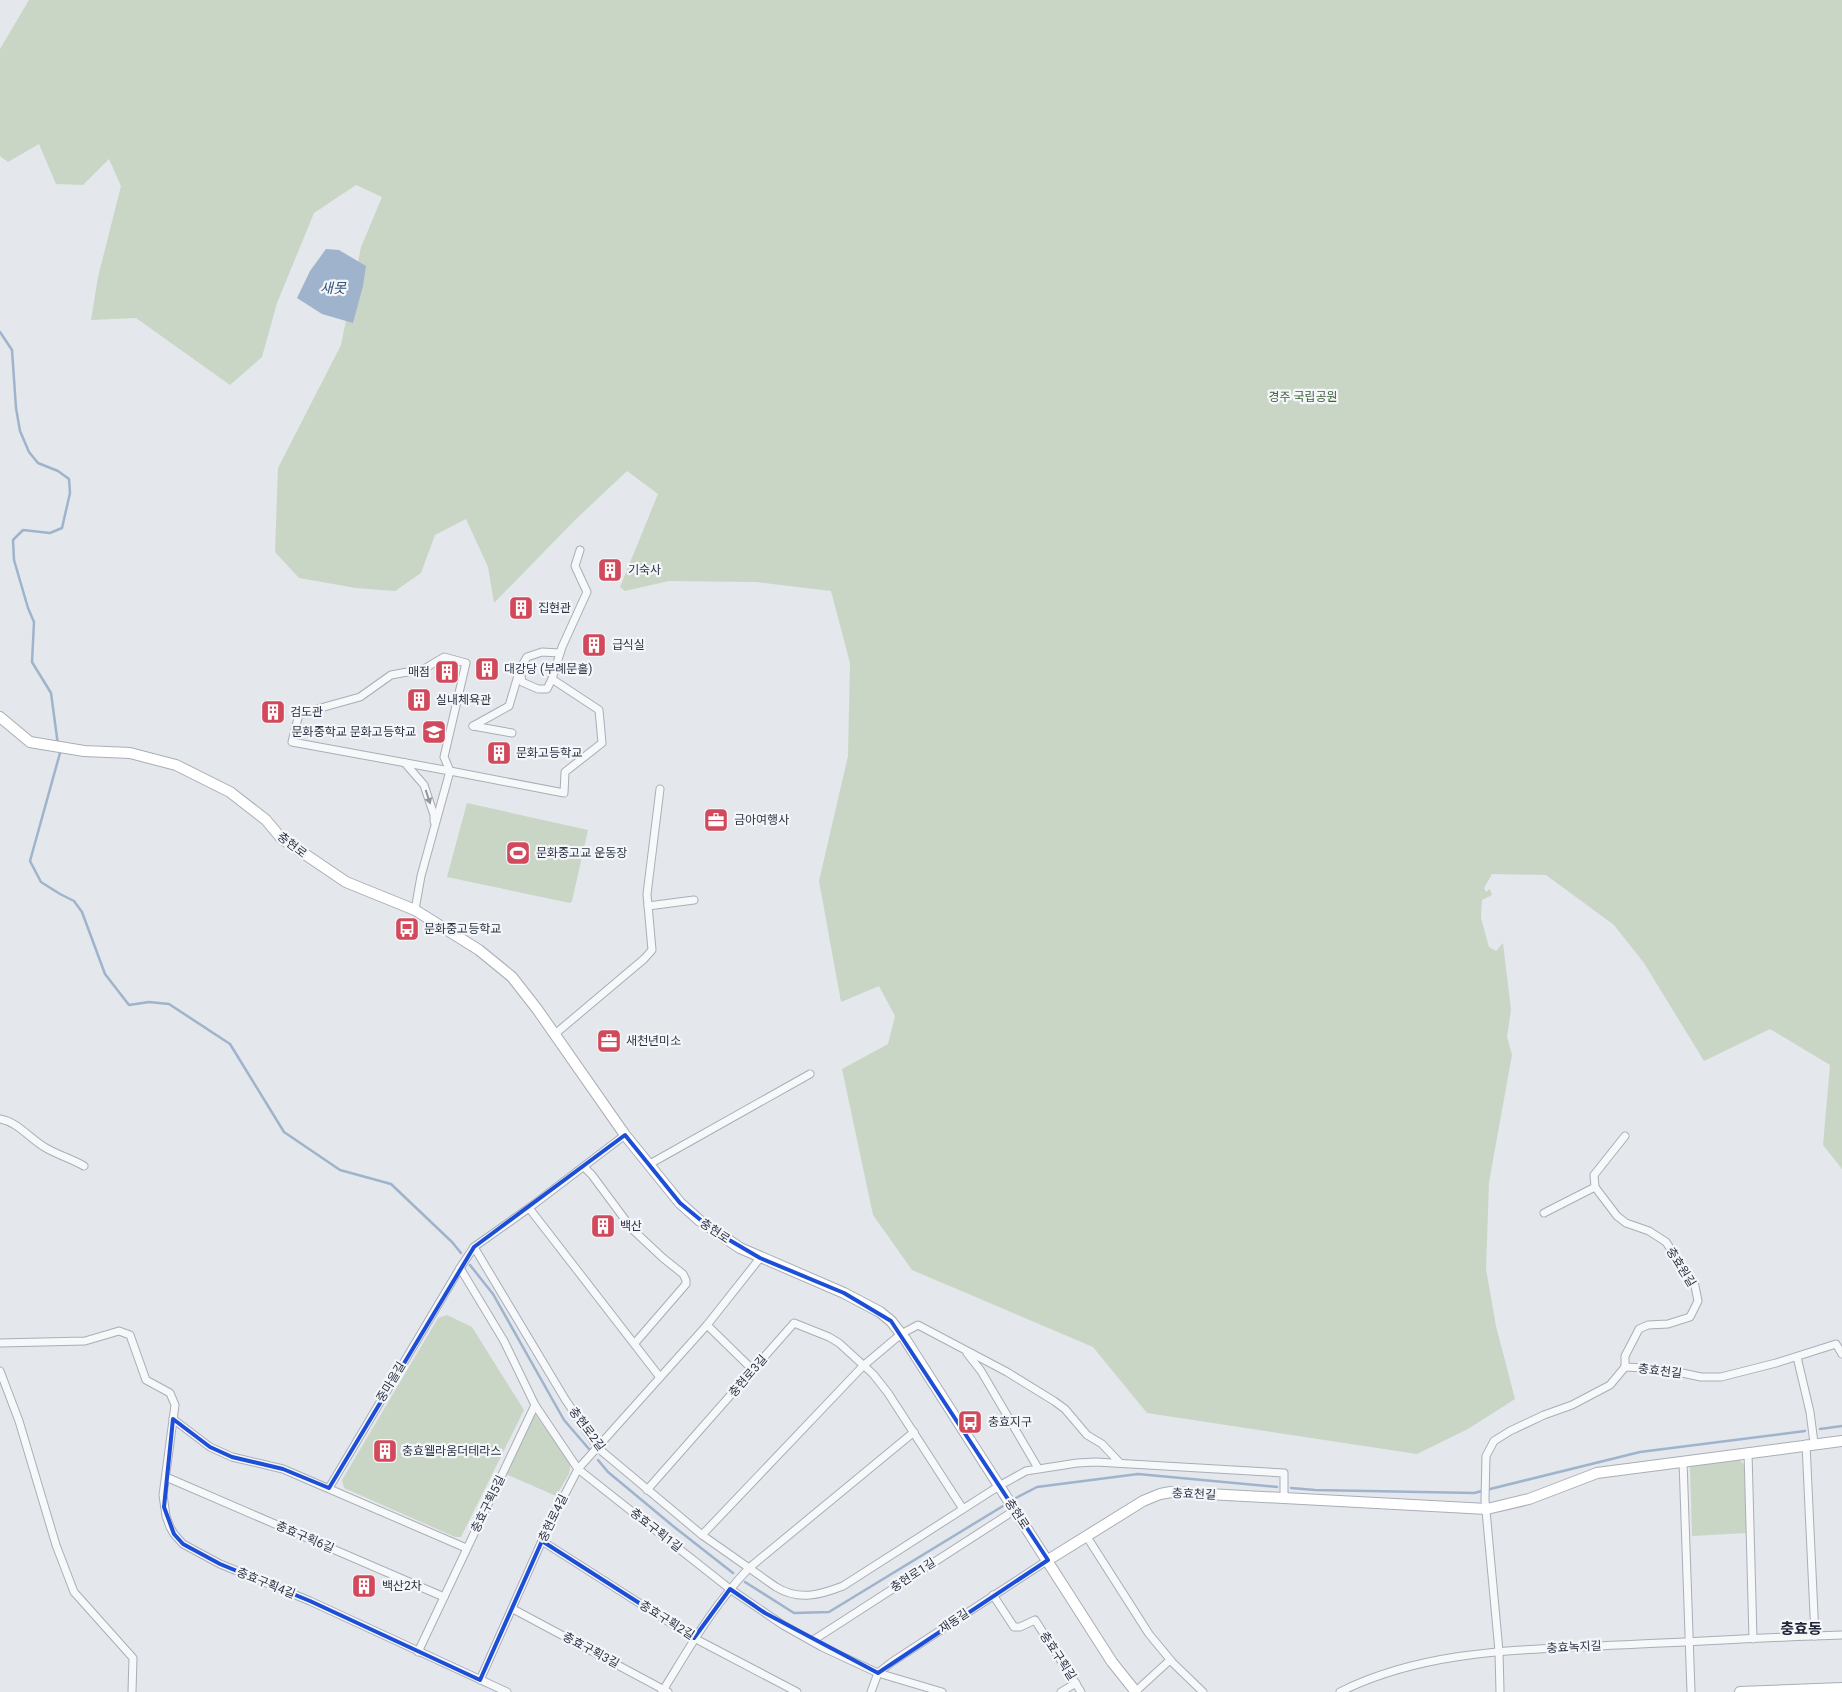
<svg xmlns="http://www.w3.org/2000/svg" width="1842" height="1692" font-family="Roboto,'Noto Sans KR',sans-serif">
	<rect width="100%" height="100%" fill="#e4e7ec"/>
	<g fill="#c9d6c5">
		<polygon points="29,0 1842,0 1842,1169 1823,1145 1830,1065 1770,1029 1704,1061 1644,963 1614,925 1546,875 1492,874 1484,888 1486,892 1490,889 1492,895 1482,900 1481,918 1489,947 1496,951 1503,943 1511,1010 1507,1037 1512,1055 1489,1182 1486,1269 1496,1326 1515,1399 1468,1429 1417,1454 1147,1413 1093,1347 912,1270 873,1215 842,1069 888,1044 895,1016 879,986 841,1002 819,881 848,756 850,663 831,591 756,582 669,581 625,591 620,587 658,494 627,471 574,521 494,603 488,567 466,519 435,535 421,573 395,591 356,588 299,578 275,552 278,468 341,345 361,247 382,197 356,185 314,213 277,303 262,357 230,385 136,318 91,320 98,277 121,186 109,159 83,185 56,184 39,144 8,162 0,156 0,49"/>
		<polygon points="467,803 588,830 572,901 570,903 447,877"/>
		<polygon points="447,1315 472,1327 524,1410 461,1537 455,1537 344,1488 342,1480 438,1318"/>
		<polygon points="535,1414 571,1463 569,1474 556,1496 506,1474"/>
		<polygon points="1738,1457 1745,1466 1747,1533 1692,1536 1690,1468 1694,1462"/>
	</g>
	<polygon fill="#9fb4cc" points="326,249 339,250 366,266 363,286 353,323 322,314 297,298 310,271"/>
	<g fill="none" stroke-linecap="round" stroke-linejoin="round">
		<g stroke="#9fb4cc" stroke-width="2.5">
			<polyline points="0,332 12,350 16,408 20,431 29,452 38,463 58,471 69,479 70,493 62,528 50,533 23,530 13,540 14,560 28,608 34,622 32,662 51,693 58,745"/>
			<polyline points="59,750 60,753 30,861 41,882 60,894 74,901 82,912 105,974 129,1005 149,1002 169,1004 230,1044 284,1132 340,1170 391,1184 452,1242 461,1253"/>
			<polyline points="470,1265 493,1294 564,1420 589,1449"/>
			<polyline points="1820,1429 1842,1426"/>
			<polyline points="598,1460 608,1472 673,1526 733,1573"/>
			<polyline points="1291,1488 1315,1490 1474,1493 1640,1452 1805,1431"/>
			<polyline points="1016,1498 1037,1487 1138,1474 1277,1487"/>
			<polyline points="745,1582 794,1613 829,1612 1003,1506"/>
		</g>
		<defs>
			<g id="street">
				<polyline points="520,670 522,682 538,689 547,689 552,679"/>
				<polyline points="473,726 509,706 520,669 527,657 542,652 560,653"/>
				<polyline points="473,726 512,733"/>
				<polyline points="405,763 424,785 434,815 434,821"/>
				<polyline points="648,906 694,900"/>
				<polyline points="415,910 421,876 450,771 292,742 299,714 360,697 391,675 424,669 444,657 466,663 444,757 450,771 564,793 565,772 602,743 599,710 552,679 562,647 587,592 575,566 580,550"/>
				<polyline points="555,1034 644,959 652,950 647,894 660,789"/>
				<path d="M0,1119C18,1122 30,1139 46,1148C58,1155 72,1159 84,1166"/>
				<polyline points="648,1165 810,1074"/>
				<polyline points="584,1167 592,1175 632,1229 663,1258 683,1274 686,1280 686,1284 635,1343"/>
				<polyline points="1595,1187 1594,1175 1625,1136"/>
				<polyline points="529,1208 659,1376"/>
				<polyline points="1544,1213 1595,1187 1617,1216 1626,1223 1649,1231 1666,1242 1695,1286 1698,1301 1690,1317 1668,1324 1648,1325 1639,1329 1625,1356 1625,1367"/>
				<path d="M474,1247L565,1399L598,1448L702,1535L776,1587C799,1601 820,1595 843,1586L999,1486L1026,1471L1077,1463L1096,1462L1284,1473V1498"/>
				<polyline points="460,1268 504,1341 535,1405 578,1469 730,1589 783,1625 822,1647 878,1673 942,1692"/>
				<polyline points="707,1325 753,1370"/>
				<polyline points="0,1343 85,1341 119,1331 130,1335 146,1380 170,1393 175,1405 163,1495 166,1516 170,1527 174,1534 183,1544 220,1564 310,1601 507,1692"/>
				<polyline points="967,1353 981,1371 1038,1468"/>
				<polyline points="1797,1357 1810,1412 1814,1443"/>
				<polyline points="0,1371 19,1421 56,1545 74,1592 133,1658 132,1692"/>
				<polyline points="173,1419 210,1447 232,1457 283,1469 466,1548"/>
				<polyline points="1806,1444 1815,1636"/>
				<polyline points="1748,1452 1753,1639"/>
				<polyline points="1683,1461 1691,1692"/>
				<polyline points="166,1477 444,1597"/>
				<polyline points="329,1488 460,1268 474,1247 529,1208 625,1135"/>
				<polyline points="647,1490 794,1323 829,1337 839,1343 873,1374 888,1393 963,1509"/>
				<polyline points="702,1535 863,1366 901,1334 918,1325 1007,1372 1054,1401 1065,1409 1087,1435 1102,1444 1120,1463"/>
				<polyline points="1087,1537 1149,1634 1173,1663 1203,1692"/>
				<polyline points="542,1541 694,1638 797,1692"/>
				<polyline points="993,1595 1014,1627 1020,1627 1035,1620 1081,1692"/>
				<polyline points="513,1609 668,1692"/>
				<polyline points="812,1641 1015,1510"/>
				<polyline points="418,1652 535,1405"/>
				<polyline points="480,1680 549,1525 578,1469 707,1325 760,1258"/>
				<path d="M662,1692C690,1647 712,1607 749,1568L914,1432"/>
				<polyline points="871,1692 878,1673 892,1662 1048,1560"/>
				<polyline points="1061,1692 1076,1683"/>
				<polyline points="1135,1692 1170,1660"/>
				<path d="M1340,1692C1426,1649 1524,1650 1618,1645C1693,1642 1767,1637 1842,1635"/>
				<polyline points="1500,1692 1499,1651 1485,1500 1486,1456 1494,1441 1510,1431 1544,1415 1572,1405 1610,1385 1625,1367 1663,1369 1701,1377 1721,1377 1776,1363 1836,1344 1842,1354"/>
			</g>
			<g id="secondary">
				<polyline points="0,717 30,742 84,751 130,753 176,765 230,792 266,820 281,838 346,882 415,910 479,950 512,977 537,1009 625,1135 680,1203 699,1220 740,1248 844,1293 880,1312 891,1321 905,1339 1112,1662 1136,1692"/>
				<polyline points="1048,1560 1143,1501 1160,1494 1171,1492 1487,1509 1529,1499 1597,1473 1842,1441"/>
				<polyline points="1740,1692 1842,1688"/>
			</g>
		</defs>
		<use href="#street" stroke="#a9aeb7" stroke-width="9"/>
		<use href="#secondary" stroke="#a9aeb7" stroke-width="12"/>
		<use href="#street" stroke="#f7f8fa" stroke-width="7"/>
		<use href="#secondary" stroke="#fff" stroke-width="10"/>
	</g>
	<defs><path id="oneway-solid" d="M-6-.8H1V-3.2L6.5 0L1 3.2V.8H-6Z" transform="scale(1.25)"/></defs>
	<use fill="#9196a0" href="#oneway-solid" transform="translate(428 797) rotate(72)"/>
	<path fill="none" stroke="#1d4ed8" stroke-width="4" stroke-linejoin="round" d="M625,1135L680,1203L714,1231L760,1258L844,1293L891,1321L1048,1560L878,1673L765,1613L730,1589L694,1638L542,1541L480,1680L310,1601L220,1564L183,1544L174,1534L164,1507L173,1419L210,1447L232,1457L283,1469L329,1488L474,1247Z"/>
	<defs>
		<symbol id="building-square" viewBox="-11 -11 22 22"><rect x="-9" y="-9" width="18" height="18" rx="4" fill="#d1495b" stroke="#f4f6f9"/><path d="M-4-6H4V6H1V3H-1V6H-4ZM-2.5-4.3h1.7v1.8h-1.7ZM.8-4.3h1.7v1.8H.8ZM-2.5-1h1.7V.8h-1.7ZM.8-1h1.7V.8H.8Z" fill="#fff"/></symbol>
		<symbol id="school-square" viewBox="-11 -11 22 22"><rect x="-9" y="-9" width="18" height="18" rx="4" fill="#d1495b" stroke="#f4f6f9"/><path d="M0-5L7-2L0 1L-7-2ZM-4 1L0 2.5L4 1V4Q0 6-4 4Z" fill="#fff"/></symbol>
		<symbol id="office-square" viewBox="-11 -11 22 22"><rect x="-9" y="-9" width="18" height="18" rx="4" fill="#d1495b" stroke="#f4f6f9"/><path d="M-6-3h4V-5.5h4V-3h4V5H-6ZM-1-4.5V-3h2v-1.5ZM-6 0V1H6V0Z" fill="#fff"/></symbol>
		<symbol id="stadium-square" viewBox="-11 -11 22 22"><rect x="-9" y="-9" width="18" height="18" rx="4" fill="#d1495b" stroke="#f4f6f9"/><path d="M0-5a6.5 5 0 1 0 0 10a6.5 5 0 1 0 0-10ZM-3.5-1.8h7v3.6h-7Z" fill="#fff"/></symbol>
		<symbol id="bus-square" viewBox="-11 -11 22 22"><rect x="-9" y="-9" width="18" height="18" rx="4" fill="#d1495b" stroke="#f4f6f9"/><path d="M-5-6H5V4H4V6H2V4H-2V6H-4V4H-5ZM-3.5-4V0h7V-4ZM-3.5 1.2v1.5H-2V1.2ZM2 1.2v1.5H3.5V1.2Z" fill="#fff"/></symbol>
	</defs>
	<g fill-rule="evenodd">
		<use href="#building-square" x="596" y="556" width="28" height="28"/>
		<use href="#building-square" x="507" y="594" width="28" height="28"/>
		<use href="#building-square" x="580" y="631" width="28" height="28"/>
		<use href="#building-square" x="473" y="655" width="28" height="28"/>
		<use href="#building-square" x="433" y="658" width="28" height="28"/>
		<use href="#building-square" x="405" y="686" width="28" height="28"/>
		<use href="#building-square" x="259" y="698" width="28" height="28"/>
		<use href="#school-square" x="420" y="718" width="28" height="28"/>
		<use href="#building-square" x="485" y="739" width="28" height="28"/>
		<use href="#office-square" x="702" y="806" width="28" height="28"/>
		<use href="#stadium-square" x="504" y="839" width="28" height="28"/>
		<use href="#bus-square" x="393" y="915" width="28" height="28"/>
		<use href="#office-square" x="595" y="1027" width="28" height="28"/>
		<use href="#building-square" x="589" y="1212" width="28" height="28"/>
		<use href="#bus-square" x="956" y="1408" width="28" height="28"/>
		<use href="#building-square" x="371" y="1437" width="28" height="28"/>
		<use href="#building-square" x="350" y="1572" width="28" height="28"/>
	</g>
	<g text-anchor="middle" dominant-baseline="central" stroke-width="4.5" stroke-linejoin="round" paint-order="stroke">
		<g font-size="12" fill="#3f6138" stroke="#f4f6f9">
			<text x="1303" y="397">경주 국립공원</text>
		</g>
		<g font-size="12" fill="#2b3445" stroke="#f4f6f9" text-anchor="start">
			<text x="628" y="570">기숙사</text>
			<text x="538" y="608">집현관</text>
			<text x="612" y="645">급식실</text>
			<text x="504" y="669">대강당 (부례문홀)</text>
			<text x="430" y="672" text-anchor="end">매점</text>
			<text x="436" y="700">실내체육관</text>
			<text x="290" y="712">검도관</text>
			<text x="416" y="732" text-anchor="end">문화중학교 문화고등학교</text>
			<text x="516" y="753">문화고등학교</text>
			<text x="734" y="820">금아여행사</text>
			<text x="536" y="853">문화중고교 운동장</text>
			<text x="424" y="929">문화중고등학교</text>
			<text x="626" y="1041">새천년미소</text>
			<text x="620" y="1226">백산</text>
			<text x="988" y="1422">충효지구</text>
			<text x="402" y="1451">충효웰라움더테라스</text>
			<text x="382" y="1586">백산2차</text>
		</g>
		<g font-size="12" fill="#2b3445" stroke="#f4f6f9">
			<text transform="translate(292 845) rotate(38)">충현로</text>
			<text transform="translate(715 1231) rotate(34)">충현로</text>
			<text transform="translate(1681 1267) rotate(58)">충효원길</text>
			<text transform="translate(1660 1371) rotate(7)">충효천길</text>
			<text transform="translate(748 1376) rotate(-49)">충현로3길</text>
			<text transform="translate(391 1382) rotate(-59)">중마을길</text>
			<text transform="translate(587 1429) rotate(53)">충현로2길</text>
			<text transform="translate(1194 1494) rotate(2)">충효천길</text>
			<text transform="translate(488 1504) rotate(-64)">충효구획5길</text>
			<text transform="translate(1017 1514) rotate(57)">충현로</text>
			<text transform="translate(553 1518) rotate(-64)">충현로4길</text>
			<text transform="translate(656 1530) rotate(38)">충효구획1길</text>
			<text transform="translate(305 1537) rotate(23)">충효구획6길</text>
			<text transform="translate(913 1575) rotate(-33)">충현로1길</text>
			<text transform="translate(266 1583) rotate(22)">충효구획4길</text>
			<text transform="translate(667 1620) rotate(32)">충효구획2길</text>
			<text transform="translate(954 1621) rotate(-34)">재동길</text>
			<text transform="translate(1574 1647) rotate(-3)">충효녹지길</text>
			<text transform="translate(591 1650) rotate(28)">충효구획3길</text>
			<text transform="translate(1058 1656) rotate(57)">충효구획길</text>
		</g>
		<g font-size="14" font-style="italic" fill="#34527a" stroke="#f4f6f9">
			<text x="333" y="288">새못</text>
		</g>
		<g font-size="15" font-weight="bold" fill="#1d2536" stroke="#f4f6f9">
			<text x="1801" y="1629">충효동</text>
		</g>
	</g>
</svg>
